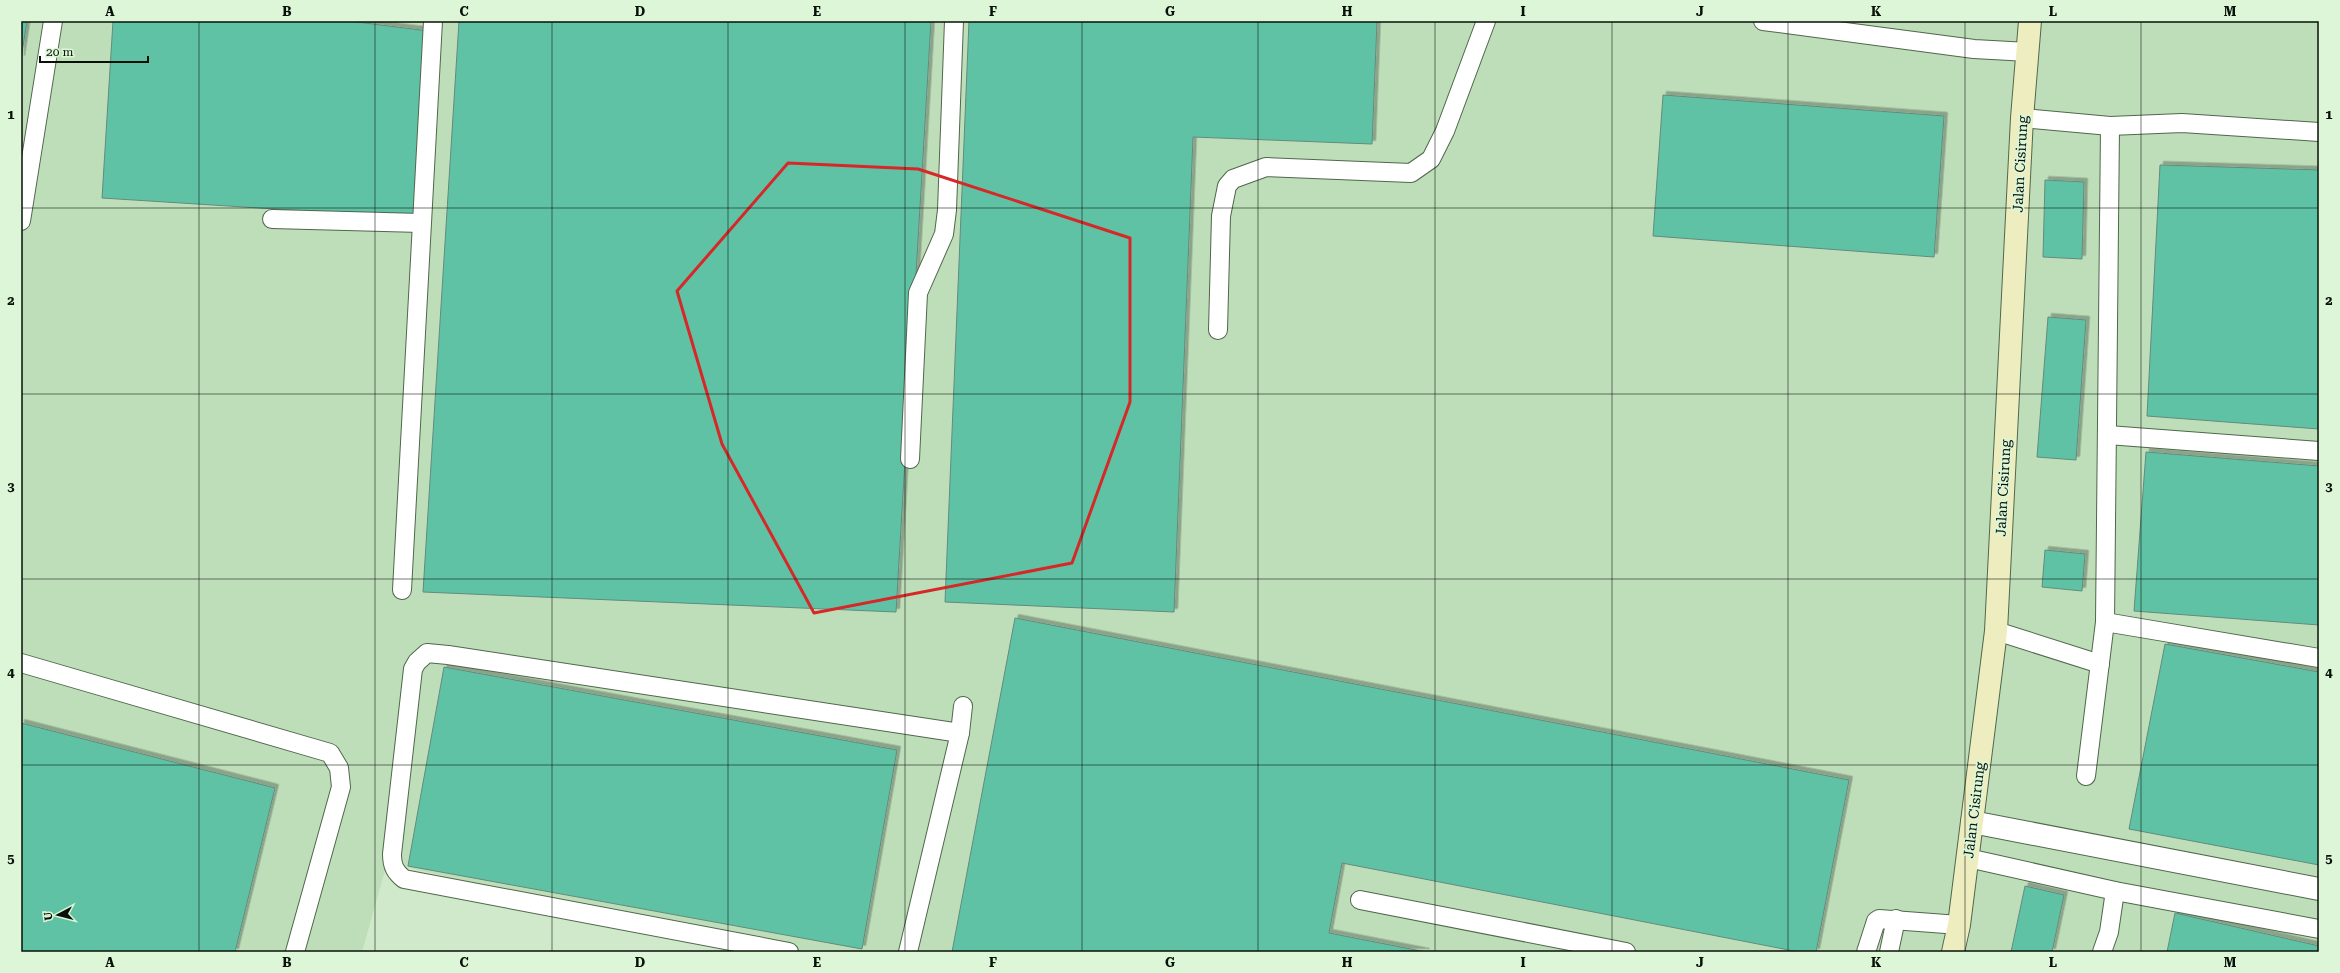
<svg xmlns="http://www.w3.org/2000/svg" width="2340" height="973" font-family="'Roboto Serif',serif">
	<defs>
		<filter id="shadow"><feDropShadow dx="3.5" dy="-3.5" stdDeviation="0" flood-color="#0004"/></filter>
	</defs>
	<rect width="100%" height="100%" fill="#cfe9ca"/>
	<polygon fill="#bedeb9" points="21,21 2319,21 2319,952 774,952 387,863 362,952 21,952"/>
	<g fill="#61c2a5" stroke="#628b7e" filter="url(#shadow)">
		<polygon points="21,21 27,21 21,59"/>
		<polygon points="113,21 349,21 428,31 417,218 102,198"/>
		<polygon points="459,21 931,21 896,612 423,592"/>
		<polygon points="969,21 1377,21 1372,144 1193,137 1174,612 945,602"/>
		<polygon points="1663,95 1944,116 1934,257 1653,236"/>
		<polygon points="2160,165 2319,170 2319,429 2147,416"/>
		<polygon points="2045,180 2084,182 2082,259 2043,257"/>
		<polygon points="2048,317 2086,320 2076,460 2037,457"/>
		<polygon points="2146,452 2319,466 2319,625 2134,611"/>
		<polygon points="2045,550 2085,554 2082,591 2042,587"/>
		<polygon points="1015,618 1849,780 1816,952 1799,952 1342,863 1329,933 1426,952 952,952"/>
		<polygon points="2165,644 2319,672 2319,865 2129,829"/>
		<polygon points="444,667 897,750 862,949 408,866"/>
		<polygon points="21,723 275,788 235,952 21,952"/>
		<polygon points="2025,886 2064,895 2052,952 2011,952"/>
		<polygon points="2175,913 2319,946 2319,952 2167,952"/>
	</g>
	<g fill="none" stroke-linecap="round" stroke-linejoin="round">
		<defs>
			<g id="lane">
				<polyline points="1763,21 1974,49 2028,52"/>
				<polyline points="2022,118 2110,126 2182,123 2319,132"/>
				<polyline points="272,219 421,223"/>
				<polyline points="21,221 53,21"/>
				<polyline points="1218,330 1221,216 1227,186 1233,179 1266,167 1411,173 1431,159 1445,131 1486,21"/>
				<polyline points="2108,435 2319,451"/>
				<polyline points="910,459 918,293 944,234 947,210 954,21"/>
				<polyline points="402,590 433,21"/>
				<polyline points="2105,622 2319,658"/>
				<polyline points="1996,631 2100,664"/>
				<polyline points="21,663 330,753 339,768 341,787 295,952"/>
				<polyline points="2086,776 2105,622 2110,126"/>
				<polyline points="1968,858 2115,891"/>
				<polyline points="1360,900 1626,952"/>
				<path d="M789,952L404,879C395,872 392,866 392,854L413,669L417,662L427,653L448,655L960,733"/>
				<polyline points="908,952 960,733 963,706"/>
				<polyline points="1866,952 1876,921 1879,919 1959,925"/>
				<polyline points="1889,952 1896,919"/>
				<polyline points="2102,952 2109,932 2115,891 2319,929"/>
			</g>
			<polyline id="street" points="1972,822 2319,889"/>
			<polyline id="secondary" points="1953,952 1959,925 1996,631 2022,118 2030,21"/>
		</defs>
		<use href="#lane" stroke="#50674c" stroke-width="20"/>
		<use href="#street" stroke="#50674c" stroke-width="24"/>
		<use href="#secondary" stroke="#50674c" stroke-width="24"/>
		<use href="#lane" stroke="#fff" stroke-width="18"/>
		<use href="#street" stroke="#fff" stroke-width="22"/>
		<use href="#secondary" stroke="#ededbf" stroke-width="22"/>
	</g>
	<path fill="none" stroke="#d62828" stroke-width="3" stroke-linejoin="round" d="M788,163L918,169L1130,238V402L1072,563L814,613L722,444L677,291Z"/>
	<path fill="none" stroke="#081107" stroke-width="1" stroke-opacity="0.55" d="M199,21V952M375,21V952M552,21V952M728,21V952M905,21V952M1082,21V952M1258,21V952M1435,21V952M1612,21V952M1788,21V952M1965,21V952M2141,21V952M21,208H2319M21,394H2319M21,579H2319M21,765H2319"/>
	<g text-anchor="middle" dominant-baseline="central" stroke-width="3.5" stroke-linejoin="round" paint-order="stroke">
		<g font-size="14" fill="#081107" stroke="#dcf6d7">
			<text transform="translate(2020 164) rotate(-87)">Jalan Cisirung</text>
			<text transform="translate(2003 488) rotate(-87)">Jalan Cisirung</text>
			<text transform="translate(1974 810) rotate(-83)">Jalan Cisirung</text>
		</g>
	</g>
	<rect width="2340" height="973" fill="none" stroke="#dcf6d7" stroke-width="44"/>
	<g transform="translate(58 915) rotate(263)" stroke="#dcf6d7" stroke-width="3" paint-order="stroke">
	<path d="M0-3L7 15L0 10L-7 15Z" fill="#081107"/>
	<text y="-6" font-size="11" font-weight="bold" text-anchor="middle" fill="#081107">U</text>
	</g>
	<path d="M40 56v6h108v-6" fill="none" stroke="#081107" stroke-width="2"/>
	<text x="46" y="56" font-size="12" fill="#081107" stroke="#dcf6d7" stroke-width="3" paint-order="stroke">20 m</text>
	<rect x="22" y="22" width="2296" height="929" fill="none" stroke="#081107" stroke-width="1.5"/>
	<g font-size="13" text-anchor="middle" font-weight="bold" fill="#081107">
		<text x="110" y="16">A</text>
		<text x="287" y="16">B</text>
		<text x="464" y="16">C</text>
		<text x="640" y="16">D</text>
		<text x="817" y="16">E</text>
		<text x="993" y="16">F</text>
		<text x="1170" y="16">G</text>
		<text x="1347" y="16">H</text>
		<text x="1523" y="16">I</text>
		<text x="1700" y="16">J</text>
		<text x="1876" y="16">K</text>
		<text x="2053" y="16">L</text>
		<text x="2230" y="16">M</text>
		<text x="11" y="119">1</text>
		<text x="2329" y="119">1</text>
		<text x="11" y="305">2</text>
		<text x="2329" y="305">2</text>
		<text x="11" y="491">3</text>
		<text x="2329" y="491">3</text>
		<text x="11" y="677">4</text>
		<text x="2329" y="677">4</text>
		<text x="11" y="863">5</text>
		<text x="2329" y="863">5</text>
		<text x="110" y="967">A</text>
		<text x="287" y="967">B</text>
		<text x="464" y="967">C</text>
		<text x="640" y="967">D</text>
		<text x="817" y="967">E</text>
		<text x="993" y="967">F</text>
		<text x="1170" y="967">G</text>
		<text x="1347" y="967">H</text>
		<text x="1523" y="967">I</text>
		<text x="1700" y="967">J</text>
		<text x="1876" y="967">K</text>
		<text x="2053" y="967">L</text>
		<text x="2230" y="967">M</text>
	</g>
</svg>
